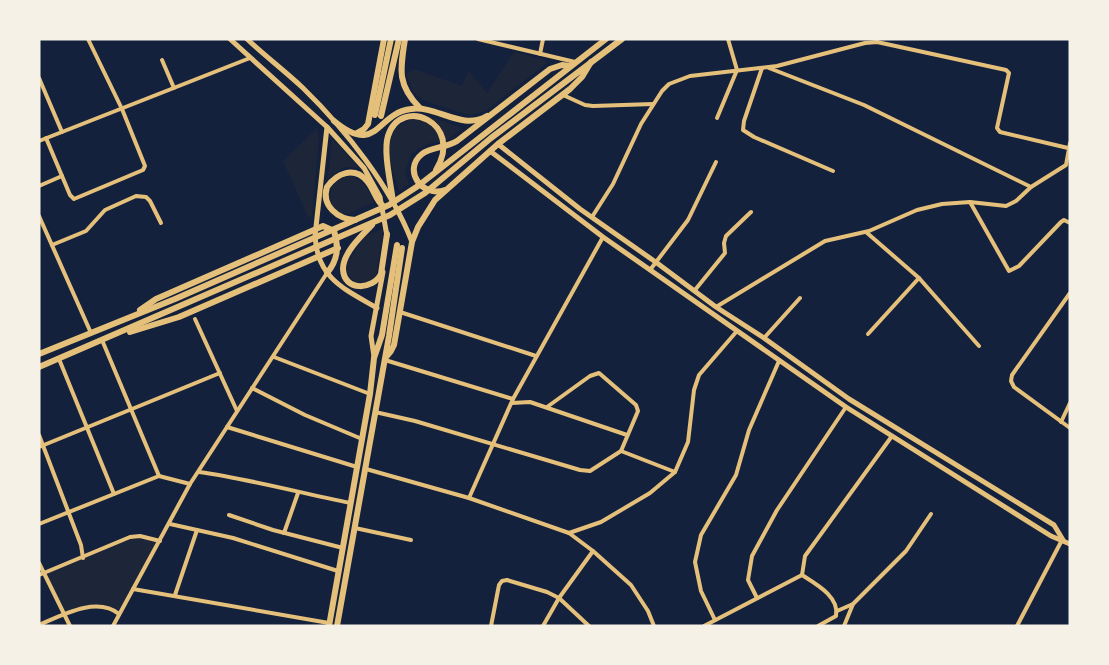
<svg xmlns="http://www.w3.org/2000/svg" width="1109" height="665" font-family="'Noto Sans',sans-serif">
	<rect width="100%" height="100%" fill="#14213d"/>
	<g fill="#1d2539">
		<polygon points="514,52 545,60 546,64 485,111 473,114 465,114 423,100 413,92 406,75 414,69 462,86 468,70 487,93"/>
		<path d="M422,116H428L462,128L447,140L427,144L412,153L405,171L409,184L399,191C389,154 374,128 422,116Z"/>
		<polygon points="317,128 319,137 312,215 309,219 283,161"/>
		<polygon points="332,139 359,168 344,167 328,178"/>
		<path d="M351,176L364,184L374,202L348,214L340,213L331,204C327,189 336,178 351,176Z"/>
		<polygon points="383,229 376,277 366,283 354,282 347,272 348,262 366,235"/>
		<polygon points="135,536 160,541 119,610 98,607 66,613 43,573"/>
	</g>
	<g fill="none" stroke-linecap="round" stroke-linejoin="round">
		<g stroke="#e5c07b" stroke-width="4">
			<polyline points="478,39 575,62"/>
			<polyline points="540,54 543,39"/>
			<polyline points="162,60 174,88"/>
			<polyline points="762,68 744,121 743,130 754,137 833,171"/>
			<polyline points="769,68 864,105 1031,187 1066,165 1070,143"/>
			<polyline points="39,78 62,132"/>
			<polyline points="563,95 585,105 593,106 653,104"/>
			<polyline points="717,118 737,70 728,39"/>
			<polyline points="46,138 70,195 74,199 143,170 145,166 122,109 88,39"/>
			<polyline points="39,141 250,58"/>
			<polyline points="39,186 62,176"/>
			<polyline points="970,202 1009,271 1019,266 1061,222 1064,220 1070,223"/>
			<polyline points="39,216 91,333"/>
			<polyline points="592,217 613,184 641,124 662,91 669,84 690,76 777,66 865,43 877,42 1006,70 1009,73 997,128 1000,132 1068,148"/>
			<polyline points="866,232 919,278 979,346"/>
			<polyline points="52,245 86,231 105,210 136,196 146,197 150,201 161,223"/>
			<polyline points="650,270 688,220 716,162"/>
			<polyline points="695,290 725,253 724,243 726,236 751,212"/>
			<polyline points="1070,293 1012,375 1011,381 1014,387 1070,428"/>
			<polyline points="716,307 825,241 869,231 917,210 942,204 970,202 1006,206 1016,201 1031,187"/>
			<polyline points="400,312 536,356"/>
			<polyline points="195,319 237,411"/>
			<polyline points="868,334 919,278"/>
			<polyline points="764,338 800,298"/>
			<polyline points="102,340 159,476"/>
			<polyline points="274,357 370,394"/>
			<polyline points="59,359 114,494"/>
			<polyline points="385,360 513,399"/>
			<polyline points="252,388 305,415 362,439"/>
			<polyline points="512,403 530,402 627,435"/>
			<polyline points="547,407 590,376 599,373 636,405 638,411 621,451"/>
			<polyline points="375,412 415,421 580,470 590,471 621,451 675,472"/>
			<polyline points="1061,422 1070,403"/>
			<polyline points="227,427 357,467"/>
			<polyline points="39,435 81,545 83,558"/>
			<polyline points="39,447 220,373"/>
			<polyline points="366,469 469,498 569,533 593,551 631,585 648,611 654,626"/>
			<path d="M199,472C250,479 300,493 351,503"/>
			<polyline points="469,498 513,399 603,237"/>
			<polyline points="229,515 273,530 343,548"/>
			<polyline points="39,524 159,476 190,484"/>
			<polyline points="170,524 233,538 338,571"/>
			<polyline points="355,528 411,540"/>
			<polyline points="284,533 298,493"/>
			<polyline points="569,533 601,522 650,493 675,472 688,442 694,390 699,375 737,331"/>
			<polyline points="39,563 70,626"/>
			<polyline points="39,575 130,537 140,536 160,541"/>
			<polyline points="802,575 805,556 892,436"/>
			<path d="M802,575C816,584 840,597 836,616L818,626"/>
			<polyline points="133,589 329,623"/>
			<polyline points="175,595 197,530"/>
			<polyline points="757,598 748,580 752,556 777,510 846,407"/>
			<polyline points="837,611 853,604 906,551 931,514"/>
			<polyline points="715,620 701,591 695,562 701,535 736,475 749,430 779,361"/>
			<path d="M39,625C62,615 97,596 119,614"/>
			<polyline points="113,626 190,484 327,273"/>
			<polyline points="491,626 499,585 502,581 507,580 547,592 559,598 589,626"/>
			<polyline points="543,626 559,598 593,551"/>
			<polyline points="704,626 802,575"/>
			<polyline points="844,626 853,604"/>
			<polyline points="1017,626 1062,540"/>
		</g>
		<g stroke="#e5c07b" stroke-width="5">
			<polyline points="230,39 327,127 364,168 380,197 387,236"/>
			<path d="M247,39C265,56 285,71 303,88C345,129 391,187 412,242"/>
			<path d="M327,127L315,236C317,278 344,289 377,308"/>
			<polyline points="498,144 580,209 657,263 716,307 764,338 849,399 1054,525 1063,540"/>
			<polyline points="490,151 603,237 846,407 1051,536 1070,544"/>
			<polyline points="374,357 371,336 383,272"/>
		</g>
		<g stroke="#e5c07b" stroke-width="6">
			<path d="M405,39C400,70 397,85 420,108"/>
			<polyline points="375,115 391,39"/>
			<polyline points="381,116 399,39"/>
			<path d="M334,121C378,157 376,113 411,109C437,105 461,131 487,116"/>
			<polyline points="357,133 364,129 368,124 384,39"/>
			<polyline points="329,626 370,394 374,358 382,335 397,245"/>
			<polyline points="337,626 389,336 402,248"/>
		</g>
		<g stroke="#e5c07b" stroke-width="6">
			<path d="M445,190C422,198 402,170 422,154C430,147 446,148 457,141L550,69L562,65L570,66"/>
			<path d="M393,202C391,184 383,152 388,136C401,95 465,123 436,170"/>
			<path d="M355,220C338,219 321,206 327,187C337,173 354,166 367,181C374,189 375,199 383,206"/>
			<path d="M372,225C361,236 343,253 343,269C344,292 373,290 381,274L387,234"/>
			<path d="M140,310L156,299L323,226L334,231C339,247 338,260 327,273"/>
			<polyline points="130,332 179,317 338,248"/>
			<polyline points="39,354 175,299 389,205 418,186 606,39"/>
			<polyline points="386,357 391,351 394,345 412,242 418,227 435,200 498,144 570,89 582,77 591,62"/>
			<polyline points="39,367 390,215 425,193 491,138 622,39"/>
		</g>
	</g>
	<rect width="1109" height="665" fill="none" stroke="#f6f1e7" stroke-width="81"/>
</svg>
